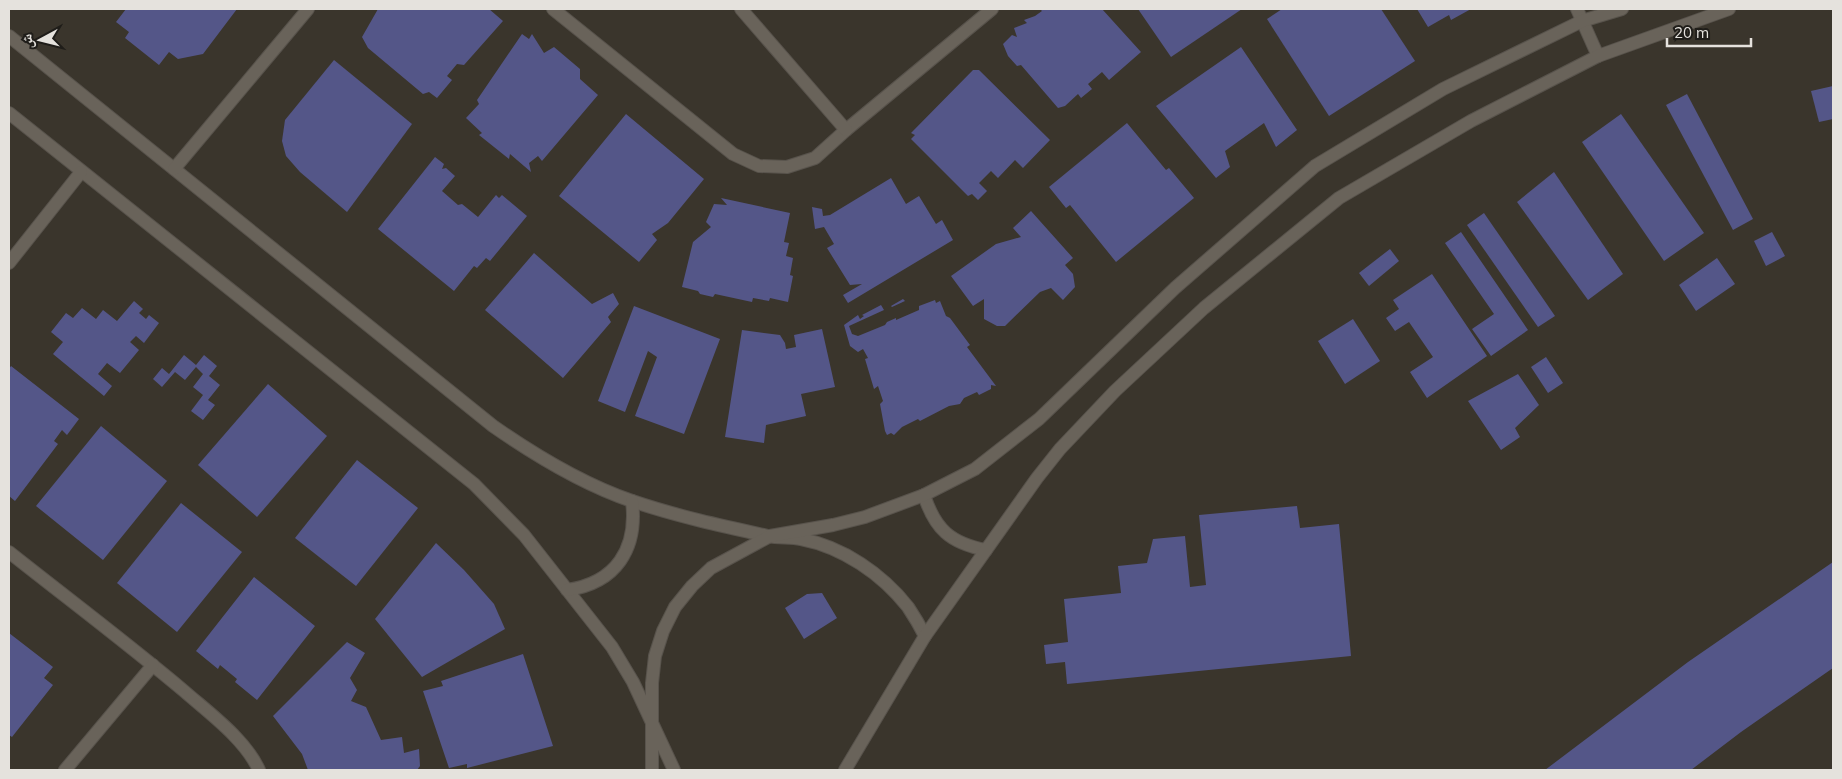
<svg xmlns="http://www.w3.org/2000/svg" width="1842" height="779" font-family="Mulish,'Noto Naskh Arabic',sans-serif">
	<rect width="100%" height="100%" fill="#3a352c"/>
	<g fill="#545688">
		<polygon points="126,9 237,9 203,54 178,59 169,52 159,65 125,38 129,32 116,22"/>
		<polygon points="378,9 489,9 503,21 464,65 457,64 447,76 452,80 437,98 429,92 423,94 368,48 362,37"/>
		<polygon points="1040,9 1102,9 1141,52 1109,80 1102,72 1088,84 1092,89 1081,98 1078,94 1065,106 1058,108 1021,65 1017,66 1008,56 1003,44 1012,35 1017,37 1014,28 1027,23 1024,20 1035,16 1042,11"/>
		<polygon points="1138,9 1242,9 1171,57"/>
		<polygon points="1282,9 1381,9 1415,61 1329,116 1267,19"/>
		<polygon points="1417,9 1471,9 1451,20 1449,15 1428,27"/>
		<polygon points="522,34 529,39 532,34 544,53 554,47 580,69 580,79 598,95 542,161 538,156 529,163 531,172 510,154 509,159 479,135 482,133 466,118 479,104 477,100"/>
		<polygon points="1241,47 1297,130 1276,147 1264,123 1225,151 1230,167 1216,178 1156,106"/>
		<polygon points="334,60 412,124 347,212 300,172 286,156 282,141 285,120"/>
		<polygon points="973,70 979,70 1050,140 1023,168 1015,160 998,178 991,171 979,183 987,191 978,200 972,194 968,196 911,139 915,135 911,133"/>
		<polygon points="1833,86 1833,119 1819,122 1811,91"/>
		<polygon points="1687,94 1753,219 1733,230 1666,105"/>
		<polygon points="626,114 704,179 668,223 652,234 657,240 639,262 559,196"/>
		<polygon points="1621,114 1704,233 1664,261 1582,142"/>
		<polygon points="1127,123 1166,170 1169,168 1194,198 1116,262 1070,205 1066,208 1049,187"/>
		<polygon points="435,157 444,164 442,169 446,168 455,176 442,191 458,205 462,204 478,217 496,195 499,198 502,195 527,216 490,261 486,258 477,268 474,266 454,291 378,229"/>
		<polygon points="1554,172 1623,274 1588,300 1517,202"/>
		<polygon points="891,178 906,204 919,196 936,224 942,220 953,240 848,303 843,295 862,284 850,285 827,248 834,244 824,227 815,229 812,207 822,209 823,216 830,215"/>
		<polygon points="721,198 790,213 784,242 789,243 786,256 793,258 790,275 793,276 788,302 770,298 769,301 753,298 752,302 715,294 713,297 700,294 698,291 682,287 693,242 711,227 706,222 714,204 727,205"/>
		<polygon points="1031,211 1073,258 1065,265 1073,274 1075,287 1063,300 1051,288 1040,292 1005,326 997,326 984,319 984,299 973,306 951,276 996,244 1021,237 1013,228"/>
		<polygon points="1484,213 1555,316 1538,327 1467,225"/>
		<polygon points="1461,232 1528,330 1491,356 1472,329 1494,314 1445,243"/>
		<polygon points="1772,232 1785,256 1766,266 1754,241"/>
		<polygon points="1390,249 1399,261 1369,286 1359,273"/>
		<polygon points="534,253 592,304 613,293 619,304 608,317 611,322 563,378 485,310"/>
		<polygon points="1717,258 1735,284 1696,311 1679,285"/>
		<polygon points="1432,274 1487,356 1427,398 1410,372 1433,357 1409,322 1395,331 1386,318 1399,309 1393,300"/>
		<polygon points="903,299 905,301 892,307 891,306"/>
		<polygon points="935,300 936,303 940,301 946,316 950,318 970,345 967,347 996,386 991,385 991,389 979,395 977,392 964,398 960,404 949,406 920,421 918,419 902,427 894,435 891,433 887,435 885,431 880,404 883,401 878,386 874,389 865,359 868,358 863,349 858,352 850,346 844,325 858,315 860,319 864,316 862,315 881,305 884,310 849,326 852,334 858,336 885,325 887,322 896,318 896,320 919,310 919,306"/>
		<polygon points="134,301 143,309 139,313 146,319 149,315 159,323 144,343 136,336 130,342 139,350 120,373 107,363 98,374 112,386 104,396 53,354 63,342 51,332 66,313 73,318 82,308 96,319 103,310 117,321"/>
		<polygon points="634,306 720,339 684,434 635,416 657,357 648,351 625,412 598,401"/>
		<polygon points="1353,319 1380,361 1345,384 1318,341"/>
		<polygon points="822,329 835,387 801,394 806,416 766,425 764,443 725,437 742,330 780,335 785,343 786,349 796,347 794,335"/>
		<polygon points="184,355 196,365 204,355 217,366 209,376 220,385 208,400 215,405 203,420 191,411 203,395 193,387 203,374 196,367 185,380 175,372 162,387 153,379 162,368 169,374"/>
		<polygon points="1546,357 1563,383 1548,393 1531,367"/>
		<polygon points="11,366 79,419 67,435 62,430 54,441 58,444 15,501 9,496 9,369"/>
		<polygon points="1518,374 1539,405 1515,428 1520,437 1501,450 1468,401"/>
		<polygon points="268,384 327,436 257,517 198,465"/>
		<polygon points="101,426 167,481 103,560 36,506"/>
		<polygon points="357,460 418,508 356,586 295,538"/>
		<polygon points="181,503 242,552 177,632 117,583"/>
		<polygon points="1297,506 1300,528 1339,524 1351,656 1067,684 1065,662 1046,664 1044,645 1068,642 1064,599 1121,593 1118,566 1147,563 1153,539 1185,536 1190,587 1206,585 1199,515"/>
		<polygon points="436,543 464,570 494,604 505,629 422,677 375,619"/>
		<polygon points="1833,562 1833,668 1741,732 1691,770 1545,770 1688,662"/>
		<polygon points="254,577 315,626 257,700 235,682 237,679 220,665 218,669 196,651"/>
		<polygon points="822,593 837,618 804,639 785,608 807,594"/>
		<polygon points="9,633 53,667 44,678 53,685 12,737 9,735"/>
		<polygon points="347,642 365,653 350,678 357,690 351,701 366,707 381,740 402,737 404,753 419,749 420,766 417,770 308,770 302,754 273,716"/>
		<polygon points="523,654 553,746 467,768 467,764 449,768 423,691 443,686 441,681"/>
	</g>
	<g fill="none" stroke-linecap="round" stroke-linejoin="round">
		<defs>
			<g id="minor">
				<polyline points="553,9 733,154 759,166 787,167 815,158 846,130 992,9"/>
				<polyline points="741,9 846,130"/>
				<polyline points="1577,9 1598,56"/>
				<path d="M9,36L493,426C536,456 582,484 632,501C676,516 722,526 768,536C779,538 790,537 801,539C843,547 882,574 908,607C914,616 920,626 925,636"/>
				<polyline points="9,113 474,484 524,535 612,647 633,682 674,770"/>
				<polyline points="174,169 308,9"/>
				<polyline points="9,263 81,172"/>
				<path d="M924,495C935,529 950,543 986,550"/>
				<path d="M9,552C67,598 127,643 184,691C209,713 245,739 259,770"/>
				<path d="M567,590C616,583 638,549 632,501"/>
				<polyline points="65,770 153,665"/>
				<polyline points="652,770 652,683 655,656 663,631 675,607 692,586 711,568 770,536 833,525 865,517 924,495 975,469 1039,419 1175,288 1315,166 1443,89 1582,21 1622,9"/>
				<polyline points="845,770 925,636 1037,478 1060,449 1115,391 1204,308 1339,198 1471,121 1598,56 1729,9"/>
			</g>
		</defs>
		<use href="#minor" stroke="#58534c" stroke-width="14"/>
		<use href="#minor" stroke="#69635a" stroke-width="12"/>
	</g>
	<rect width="1842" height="779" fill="none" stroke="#e5e2dd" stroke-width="20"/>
	<g transform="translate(40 40) rotate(263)" stroke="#1f1d19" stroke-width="4" paint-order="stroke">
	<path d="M0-4L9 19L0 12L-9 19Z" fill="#e5e2dd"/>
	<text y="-8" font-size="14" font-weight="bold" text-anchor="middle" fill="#e5e2dd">ش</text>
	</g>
	<path d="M1667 38v8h84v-8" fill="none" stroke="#e5e2dd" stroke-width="2.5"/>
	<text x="1674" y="38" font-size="15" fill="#e5e2dd" stroke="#1f1d19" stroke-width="4" paint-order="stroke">20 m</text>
</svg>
